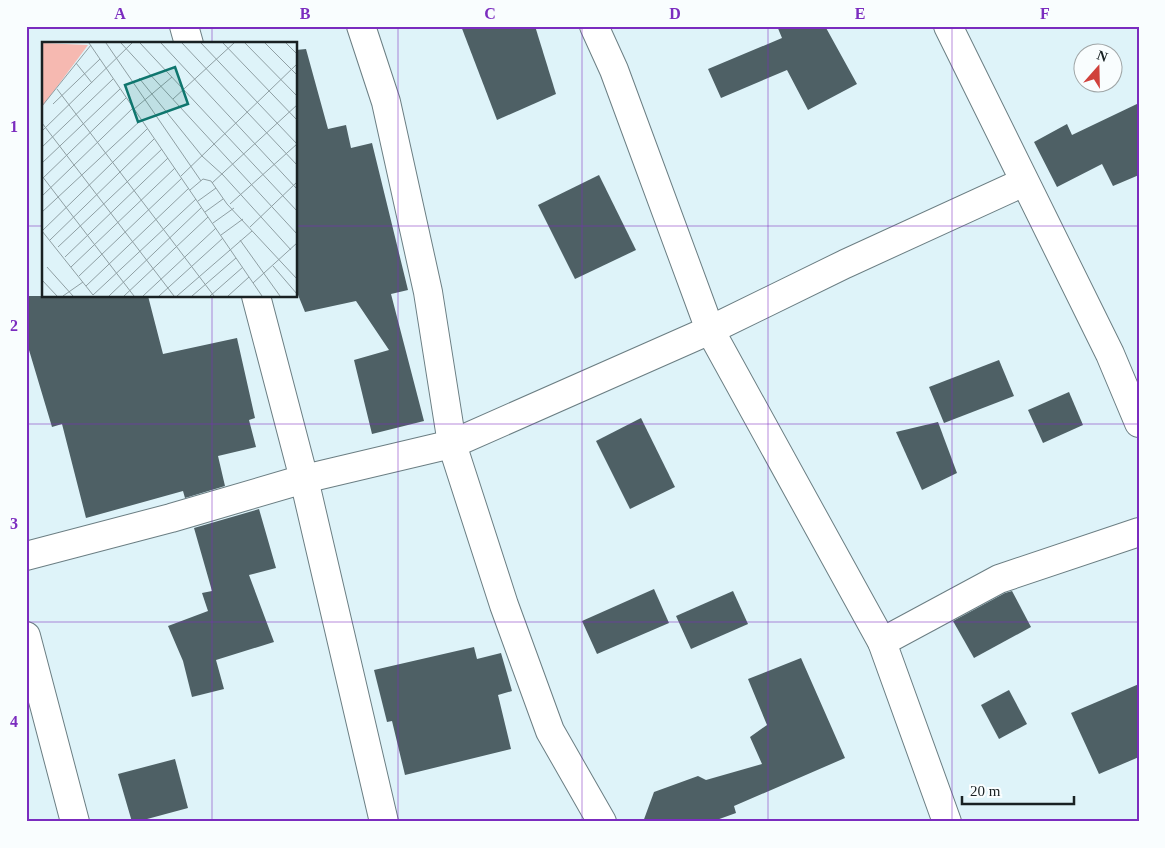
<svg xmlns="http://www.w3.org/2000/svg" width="1165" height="848" font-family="'Times New Roman',serif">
	<rect width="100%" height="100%" fill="#def3f9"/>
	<g fill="#4e6065">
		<polygon points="461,26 535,26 556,94 497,120"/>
		<polygon points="777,26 825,26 857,84 808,110 787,70 721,98 708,69 782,38"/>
		<polygon points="306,49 328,129 346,125 351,148 372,143 408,290 391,294 424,421 372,434 354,360 389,350 356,301 305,312 296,290 296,50"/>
		<polygon points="1139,103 1139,175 1113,186 1102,164 1057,187 1034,142 1067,124 1072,135"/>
		<polygon points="599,175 636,250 575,279 538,205"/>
		<polygon points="26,296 148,296 163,354 237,338 255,418 249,420 256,447 218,456 225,486 185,498 183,491 86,518 62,424 52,427 26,340"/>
		<polygon points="999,360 1014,396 944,423 929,387"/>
		<polygon points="1069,392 1083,425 1043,443 1028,410"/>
		<polygon points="641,418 675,487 630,509 596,441"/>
		<polygon points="938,422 957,473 922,490 896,432"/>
		<polygon points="259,509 276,568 249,575 274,642 216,660 224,689 192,697 183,661 168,626 208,611 202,593 212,591 194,528"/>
		<polygon points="654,589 669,623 597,654 582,621"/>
		<polygon points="733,591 748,624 691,649 676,616"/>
		<polygon points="1012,591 1031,627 974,658 953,621 1005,593"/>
		<polygon points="474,647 477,659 501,653 512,691 498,695 511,749 405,775 392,721 387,722 374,670"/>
		<polygon points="801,658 845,758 734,806 736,813 711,822 643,822 654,792 698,776 706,780 762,764 750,737 767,725 748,679"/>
		<polygon points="1139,684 1139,757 1099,774 1071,713"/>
		<polygon points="1009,690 1027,724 999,739 981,705"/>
		<polygon points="175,759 188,808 136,822 132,822 118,774"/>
	</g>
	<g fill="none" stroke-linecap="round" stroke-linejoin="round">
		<defs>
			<g id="minor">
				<polyline points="184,26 189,44"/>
				<polyline points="361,26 386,102 428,292 452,444 504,605 550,731 602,822"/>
				<polyline points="594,26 614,70 710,330 882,642 947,822"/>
				<polyline points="948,26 1110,354 1139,423"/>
				<polyline points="256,296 304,479 384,822"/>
				<polyline points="26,556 171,518 304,479 452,444 710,330 845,264 1024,182"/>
				<polyline points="882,642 999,579 1139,532"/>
			</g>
			<polyline id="tertiary" points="26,636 75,822"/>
		</defs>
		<use href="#minor" stroke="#6b7e83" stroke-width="30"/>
		<use href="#tertiary" stroke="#6b7e83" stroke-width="30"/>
		<use href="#minor" stroke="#fff" stroke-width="28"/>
		<use href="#tertiary" stroke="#fff" stroke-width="28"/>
	</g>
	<path fill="none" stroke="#7b2cbf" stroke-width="1" stroke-opacity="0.55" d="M212,26V44M398,26V822M582,26V822M768,26V822M952,26V822M26,226H44M296,226H1139M212,296V822M26,424H1139M26,622H1139"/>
	<g transform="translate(42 42)">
		<rect width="255" height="255" fill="#def3f9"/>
		<path d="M0,1L46,3L0,65Z" fill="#f6b9b1"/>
		<path fill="none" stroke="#8f9fa3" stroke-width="1" d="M47,1L220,254M64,1L159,139M79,1L255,192M98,1L255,169M119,1L255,147M140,1L255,123M159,1L255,102M181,1L255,78M203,1L255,54M223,1L255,33M244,1L255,12M34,21L50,41M97,36L160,114L181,133L249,208M15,47L172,254M131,57L192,1M11,62L58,17M0,64L49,3M92,67L130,35M0,81L132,254M0,89L90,1M0,105L71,37M0,121L78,47M0,134L92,254M139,134L255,22M0,137L84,56M170,141L255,63M148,148L161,137L169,139L185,162L255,237M0,154L91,66M156,159L174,146M188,162L255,102M0,170L99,78M163,170L181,157M171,181L192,166M208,185L255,140M0,189L105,87M0,189L51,253M179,193L201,177M8,198L112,97M198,198L238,254M16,205L120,107M23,215L126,116M231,224L255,252M5,225L31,254M29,225L133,126M37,234L140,136M0,238L15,254M211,241L255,201M44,244L147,146M51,253L154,157M21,254L41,240M67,254L160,165M82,254L166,175M101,254L174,186M117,254L181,196M135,254L210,189M150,254L194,216M168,254L201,225M186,254L207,235"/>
		<path fill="#0f766e" fill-opacity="0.15" stroke="#0f766e" stroke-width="2.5" d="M133,25L146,62L96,80L83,43Z"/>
		<rect width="255" height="255" fill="none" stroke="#192123" stroke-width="2.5"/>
	</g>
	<rect width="1165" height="848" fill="none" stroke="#f9fdfe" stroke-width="55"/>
	<g transform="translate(1098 68) rotate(20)"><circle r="24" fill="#f9fdfe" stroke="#9fa5a6"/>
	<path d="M0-4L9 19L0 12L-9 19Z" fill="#d0413c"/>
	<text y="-8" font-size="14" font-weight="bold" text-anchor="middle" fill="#192123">N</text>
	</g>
	<path d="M962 796v8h112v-8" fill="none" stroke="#192123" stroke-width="2.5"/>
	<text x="970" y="796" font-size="15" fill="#192123" stroke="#f9fdfe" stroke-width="4" paint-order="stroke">20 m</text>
	<rect x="28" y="28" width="1110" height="792" fill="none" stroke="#7b2cbf" stroke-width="2"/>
	<g font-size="16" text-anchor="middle" font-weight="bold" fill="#7b2cbf">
		<text x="120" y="19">A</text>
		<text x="305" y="19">B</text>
		<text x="490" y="19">C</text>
		<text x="675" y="19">D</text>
		<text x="860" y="19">E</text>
		<text x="1045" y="19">F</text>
		<text x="14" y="132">1</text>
		<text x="14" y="331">2</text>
		<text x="14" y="529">3</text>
		<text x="14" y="727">4</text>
	</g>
</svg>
